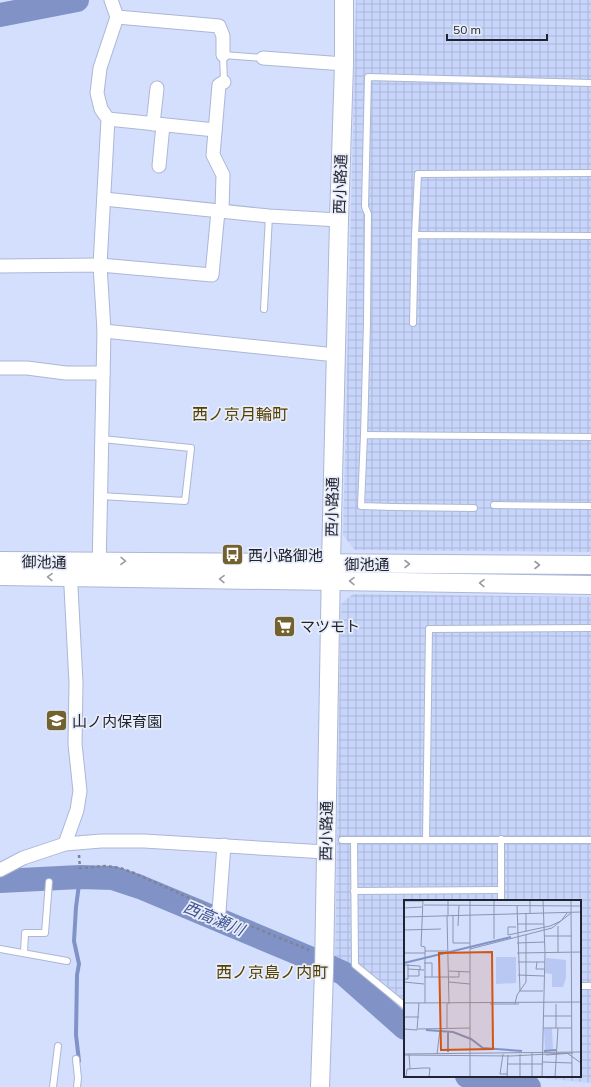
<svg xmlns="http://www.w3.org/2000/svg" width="591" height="1087" font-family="Mulish,'Noto Sans JP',sans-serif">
	<defs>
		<pattern id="industrial-grid" width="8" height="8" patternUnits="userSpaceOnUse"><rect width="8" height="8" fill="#c7d5fb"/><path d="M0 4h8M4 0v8" fill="none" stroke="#abb7d7"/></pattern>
	</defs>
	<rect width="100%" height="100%" fill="#d4dffe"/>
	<g fill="url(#industrial-grid)">
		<polygon points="356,0 591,0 591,552 355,550 343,535"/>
		<polygon points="353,594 591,597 591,1083 519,1076 580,1076 580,901 405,901 405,1014 351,966 335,958 341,604"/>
	</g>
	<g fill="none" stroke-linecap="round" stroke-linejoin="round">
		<polyline stroke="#8193c6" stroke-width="4" points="79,1061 76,1035 77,975 79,964 74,941 76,907 80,877"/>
		<g stroke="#8193c6" stroke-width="24">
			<polyline points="0,15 77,0"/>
			<polyline points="0,881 80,877 113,878 140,887 312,959 343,973 405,1028"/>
			<path d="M467,1076C476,1080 484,1080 493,1082C505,1084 516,1086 529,1087"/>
		</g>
		<defs>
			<g id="lane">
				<polyline points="224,82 223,55 263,58"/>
				<polyline points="415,235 418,174 591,173"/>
				<polyline points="264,309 269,216"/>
				<polyline points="413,323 415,235 591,236"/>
				<polyline points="364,435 367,323 368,214 365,207 368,77 591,83"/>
				<polyline points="101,496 185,501 191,448 102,439"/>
				<polyline points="494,505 591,506"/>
				<polyline points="474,508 393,507 361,506 364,435 591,437"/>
				<polyline points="501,839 501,901"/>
				<polyline points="342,840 591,840"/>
				<polyline points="354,840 355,965 405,1006"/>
				<polyline points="426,840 429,629 591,628"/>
				<polyline points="354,891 501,890"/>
				<polyline points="0,949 67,961"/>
				<polyline points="24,953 25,933 45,933 49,882"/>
				<polyline points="580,986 591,986"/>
				<polyline points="76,1059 78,1078 77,1087"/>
				<polyline points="53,1087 58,1046"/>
			</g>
			<g id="street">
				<polyline points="117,17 219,26 223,36 223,55"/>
				<polyline points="263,58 344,64"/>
				<polyline points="108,119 215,130"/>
				<polyline points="153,124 157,88"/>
				<polyline points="159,166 163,125"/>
				<polyline points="104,199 269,216 339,220"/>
				<polyline points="222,211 223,175 213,155 219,85 224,82"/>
				<polyline points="0,266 100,265 212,275 218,211"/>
				<polyline points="104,331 336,355"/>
				<polyline points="0,368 27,368 66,373 103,373"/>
				<polyline points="99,570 104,331 100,265 108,119 101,109 97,93 100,68 117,17 111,0"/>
				<polyline points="65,844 77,810 80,791 75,744 76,683 70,568"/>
				<polyline points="0,870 23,858 65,844 101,841 144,841 326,852"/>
				<polyline points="219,911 224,845"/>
			</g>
			<g id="secondary">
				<polyline points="0,561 591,565"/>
				<polyline points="0,576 591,585"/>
				<polyline points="320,1087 324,971 331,563 339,220 344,64 344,0"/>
			</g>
		</defs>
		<use href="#lane" stroke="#acb7d5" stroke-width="8"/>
		<use href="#street" stroke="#acb7d5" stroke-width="15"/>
		<use href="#secondary" stroke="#acb7d5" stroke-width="20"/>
		<g stroke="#7c8499" stroke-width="2.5" stroke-dasharray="3 3" stroke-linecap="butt">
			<polyline points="79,855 80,868 106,866 120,868 134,873 207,906"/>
			<polyline points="229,917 309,950"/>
		</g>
		<use href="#lane" stroke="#fff" stroke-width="6"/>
		<use href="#street" stroke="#fff" stroke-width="13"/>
		<use href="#secondary" stroke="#fff" stroke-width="18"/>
	</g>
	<defs><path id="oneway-chevron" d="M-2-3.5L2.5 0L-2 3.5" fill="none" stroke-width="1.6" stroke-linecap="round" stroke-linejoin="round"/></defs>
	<g stroke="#9b9ca2">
		<use href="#oneway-chevron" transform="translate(123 561) rotate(1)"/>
		<use href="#oneway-chevron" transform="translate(407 564)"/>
		<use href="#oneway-chevron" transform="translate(537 565)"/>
		<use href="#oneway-chevron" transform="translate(50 577) rotate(-179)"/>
		<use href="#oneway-chevron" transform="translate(222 579) rotate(-179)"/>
		<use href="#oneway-chevron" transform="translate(352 581) rotate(-179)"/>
		<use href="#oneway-chevron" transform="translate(482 583) rotate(-179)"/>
	</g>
	<defs>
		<symbol id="bus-square" viewBox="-11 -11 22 22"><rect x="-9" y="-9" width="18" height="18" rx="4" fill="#73612f" stroke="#e8edf9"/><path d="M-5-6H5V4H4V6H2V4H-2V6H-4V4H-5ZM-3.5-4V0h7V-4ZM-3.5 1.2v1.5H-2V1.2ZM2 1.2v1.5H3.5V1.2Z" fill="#fff"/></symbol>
		<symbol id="supermarket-square" viewBox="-11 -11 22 22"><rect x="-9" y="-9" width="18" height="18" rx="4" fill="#73612f" stroke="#e8edf9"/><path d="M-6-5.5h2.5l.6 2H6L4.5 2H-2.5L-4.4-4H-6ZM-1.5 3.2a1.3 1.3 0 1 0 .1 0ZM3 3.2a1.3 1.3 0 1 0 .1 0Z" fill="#fff"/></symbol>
		<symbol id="school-square" viewBox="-11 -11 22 22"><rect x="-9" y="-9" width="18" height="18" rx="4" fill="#73612f" stroke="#e8edf9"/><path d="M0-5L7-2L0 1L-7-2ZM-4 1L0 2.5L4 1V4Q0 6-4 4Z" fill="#fff"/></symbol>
	</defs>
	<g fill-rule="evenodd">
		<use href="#bus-square" x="220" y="542" width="25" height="25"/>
		<use href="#supermarket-square" x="272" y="614" width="25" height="25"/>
		<use href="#school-square" x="44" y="708" width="25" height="25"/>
	</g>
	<g text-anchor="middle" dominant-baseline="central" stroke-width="3.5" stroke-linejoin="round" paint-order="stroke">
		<g font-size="15" fill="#202430" stroke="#e8edf9">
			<text transform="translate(340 184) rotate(-88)">西小路通</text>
			<text transform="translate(332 507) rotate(-89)">西小路通</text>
			<text transform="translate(44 562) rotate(1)">御池通</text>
			<text x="367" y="564">御池通</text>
			<text transform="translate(326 831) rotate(-89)">西小路通</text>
		</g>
		<g font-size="15" fill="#202430" stroke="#e8edf9" text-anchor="start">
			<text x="248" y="555">西小路御池</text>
			<text x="300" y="626">マツモト</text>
			<text x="72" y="721">山ノ内保育園</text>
		</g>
		<g font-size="16" fill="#544000" stroke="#e8edf9">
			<text x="240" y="414">西ノ京月輪町</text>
			<text x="272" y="972">西ノ京島ノ内町</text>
		</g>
		<g font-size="16" font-style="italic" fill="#3e5293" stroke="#e8edf9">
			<text transform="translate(214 918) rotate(23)">西高瀬川</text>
		</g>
	</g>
	<g transform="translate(404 900)">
		<rect width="177" height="177" fill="#d4dffe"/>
		<path d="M92,57H112V83L92,84ZM142,58L162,60V78L159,87H148V74L141,73ZM148,128L149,150L141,151L140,129Z" fill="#b8c8f3"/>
		<path fill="none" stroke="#8193c6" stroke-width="2" d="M0,63L107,37M22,130L49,132L67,139L79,148L118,151M140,151L152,150M44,152V131"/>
		<path fill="none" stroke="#8c94ac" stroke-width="1" d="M19,0L17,46L21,47V103M44,0V16M90,0V39M167,0L168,177M0,1H19M20,5L177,6M113,5L116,91M0,8L18,7M126,13V0M49,15V43H66M43,16L45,104M0,17L177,12M113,24H140M54,26L55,5M112,27H104V35L146,26L157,21L163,13M0,30L37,29M122,32V13M140,36H168M113,43L141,42M66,49L148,28L167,13M21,51H44M0,53H21M113,53L177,52M154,53V26M114,62H141M133,62L132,69H140M20,63H28V77M0,65L16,66V70M4,69L20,70M45,71L66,72M114,75L140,76M4,76H15V70M20,77H55V72M0,79H4V64M0,82L20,84M45,82L66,84M116,91H139M0,103L177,102M43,103V128M86,104H115M111,104L113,95L122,82V35M139,116H168M0,117H15M139,128H168M152,128V104M0,129L13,130L15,103M14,129L66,128M128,153V177M0,154L177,152M5,154L6,169M33,154L36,130M99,154L96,174H104M116,154V177M0,155L107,156L163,153L177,163M142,155L169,153M139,162L168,163M104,164H139M103,176L104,155M2,177L3,169L19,168H26L25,177M66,177V0M90,177H138M138,177L141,53L139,0M151,177L154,128"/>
		<path fill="#d45410" fill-opacity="0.15" stroke="#d45410" stroke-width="2" d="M88,52L89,149L37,150L35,53Z"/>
		<rect width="177" height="177" fill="none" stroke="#202430" stroke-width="2"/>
	</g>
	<path d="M447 34v6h100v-6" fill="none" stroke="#202430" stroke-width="2"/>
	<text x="453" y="34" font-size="12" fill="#202430" stroke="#e8edf9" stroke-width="3" paint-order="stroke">50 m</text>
</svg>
